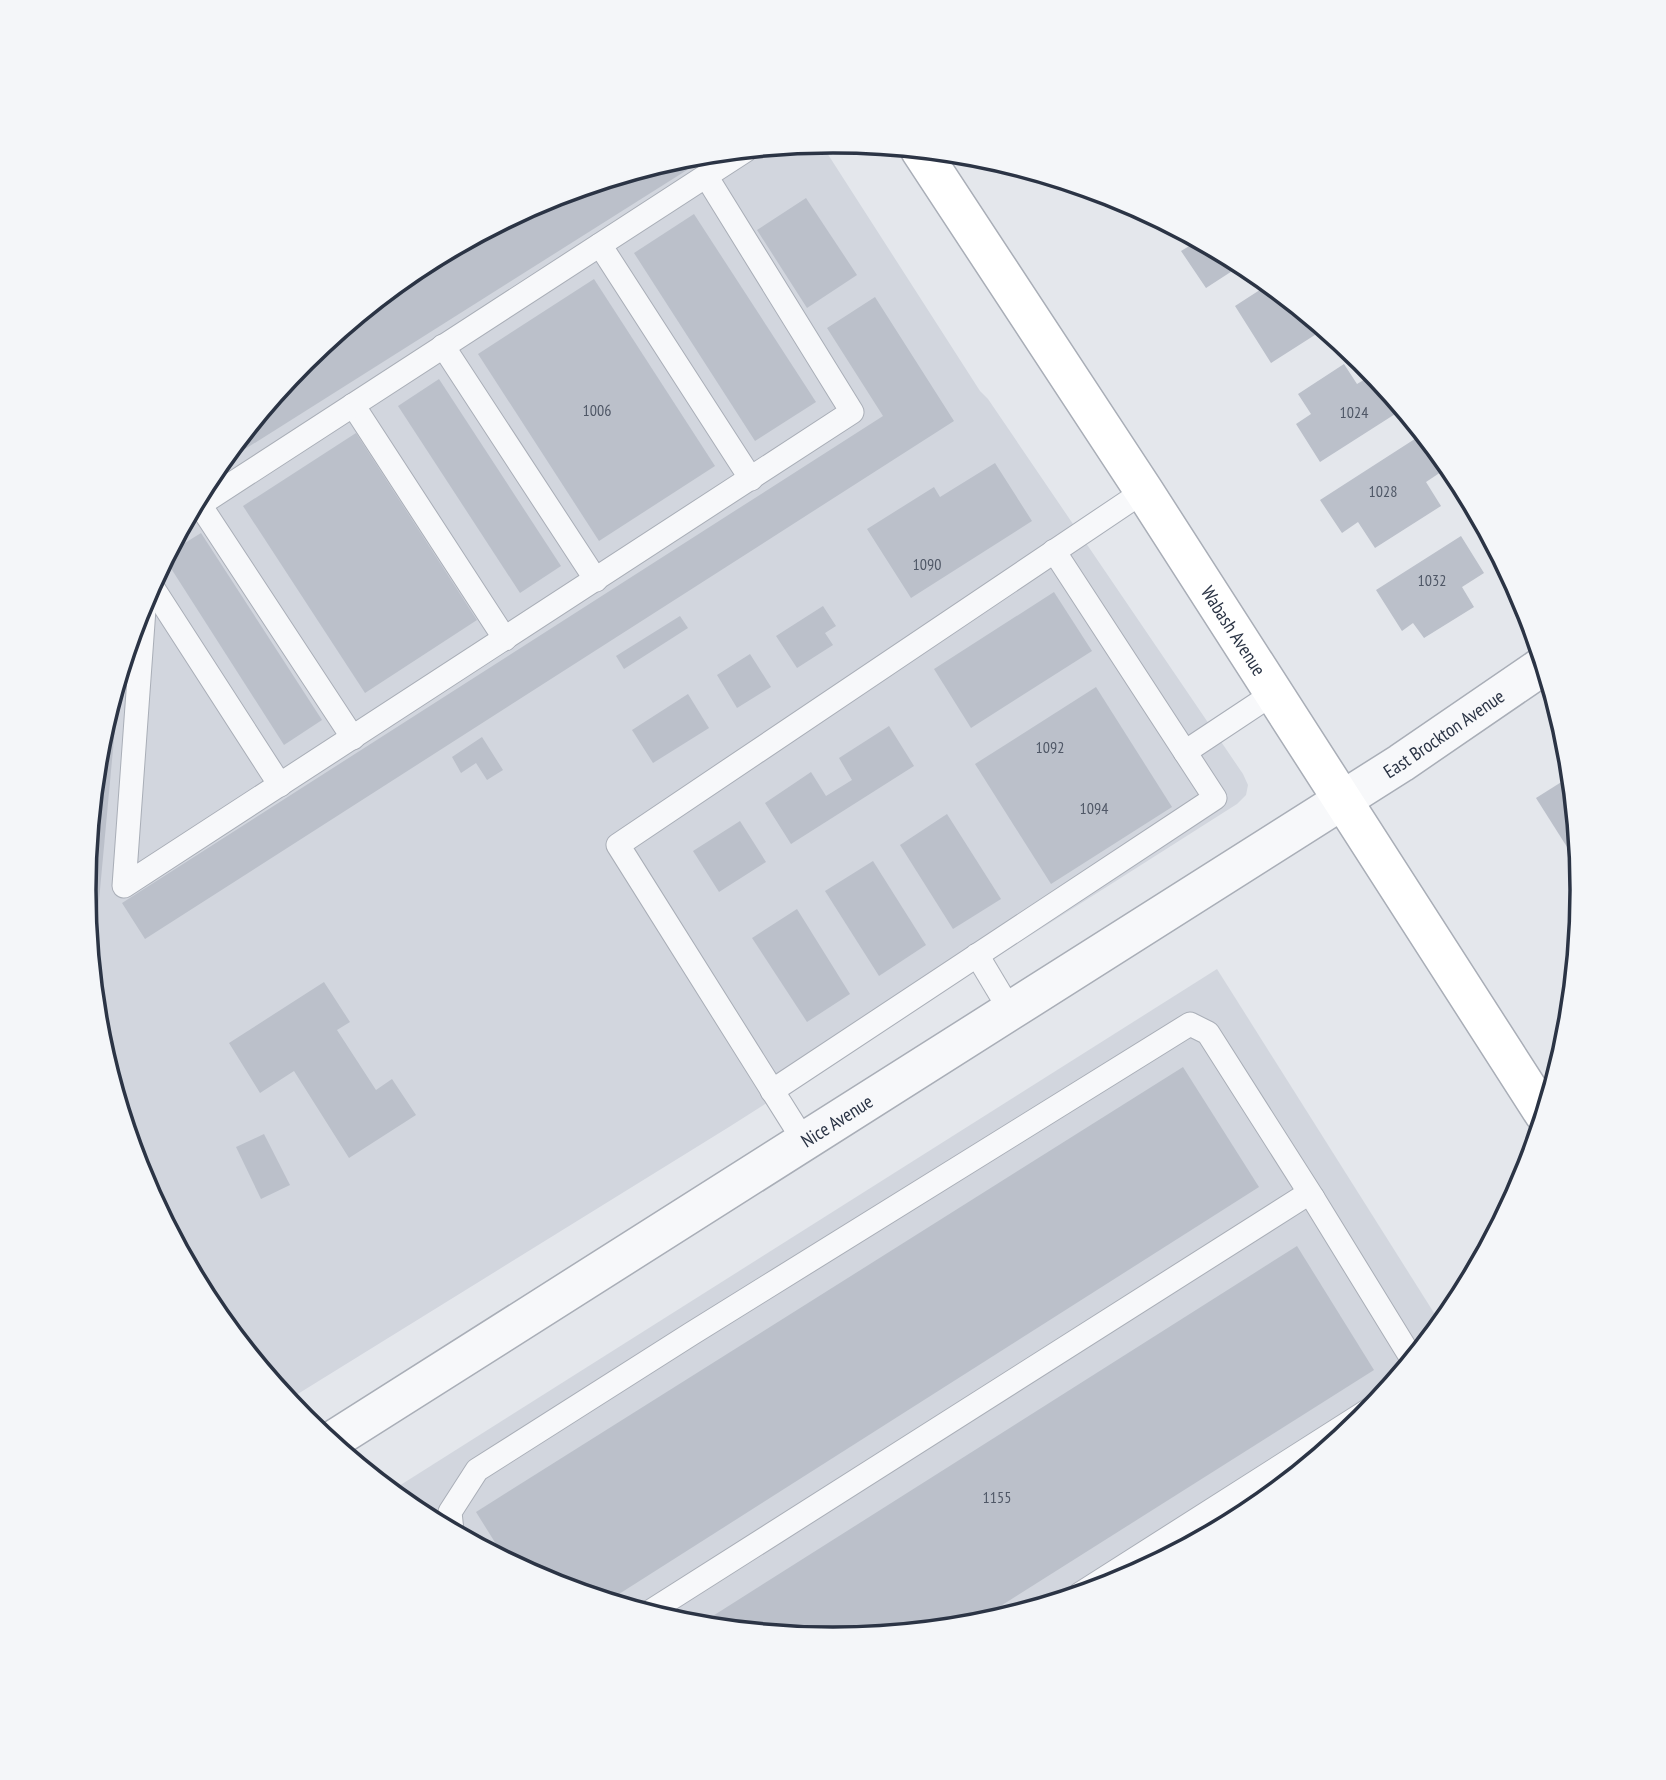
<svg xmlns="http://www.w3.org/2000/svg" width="1666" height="1780" font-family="'PT Sans Narrow',sans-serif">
	<rect width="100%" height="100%" fill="#e4e7ec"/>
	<g fill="#d2d6de">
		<polygon points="820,142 980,391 988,399 1243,774 1248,785 1246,795 1237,804 729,1127 288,1400 210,1306 141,1176 98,1036 84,890 98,743 141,603 210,474 304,360 417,267 547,198 687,155"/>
		<polygon points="1217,969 1441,1324 1362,1420 1249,1513 1119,1582 979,1625 833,1639 686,1625 546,1582 417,1513 391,1491"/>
	</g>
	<g fill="#bbc0ca">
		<polygon points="679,158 687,170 215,468 304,360 361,313 524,210 547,198"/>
		<polygon points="806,198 857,275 807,308 757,230"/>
		<polygon points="694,214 816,402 755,441 634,253"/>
		<polygon points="1194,238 1234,259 1243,264 1206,288 1181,251 1196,242"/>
		<polygon points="594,279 715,466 599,541 478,354"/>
		<polygon points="1269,284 1311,318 1309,319 1318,333 1271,363 1235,306"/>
		<polygon points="875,297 954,421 145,939 122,903 883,416 827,328"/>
		<polygon points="1344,364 1357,384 1374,374 1403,409 1320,462 1296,424 1311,414 1298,394"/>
		<polygon points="439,379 561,566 520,593 398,406"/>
		<polygon points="356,433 477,620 365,693 243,506"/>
		<polygon points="1421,435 1444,470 1426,482 1441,506 1375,548 1358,522 1342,533 1320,500"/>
		<polygon points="995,463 1032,521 911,598 867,529 934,487 940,497"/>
		<polygon points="201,533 322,720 284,745 165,559 167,554"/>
		<polygon points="1461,536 1484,573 1462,587 1474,607 1424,638 1413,623 1402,631 1376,590"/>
		<polygon points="1054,592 1092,651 971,728 934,669"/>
		<polygon points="823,606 836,626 825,633 833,645 797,668 776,636"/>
		<polygon points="680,616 688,628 624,669 616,656"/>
		<polygon points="750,654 771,687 737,708 717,675"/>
		<polygon points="120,674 93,965 91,965 84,890 98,743"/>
		<polygon points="1096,687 1172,807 1051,884 975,764"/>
		<polygon points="688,694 709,728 653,763 632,730"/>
		<polygon points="889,726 914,766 791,844 765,803 811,772 826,796 852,780 839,758"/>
		<polygon points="482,737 503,770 487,780 476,763 461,773 452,757"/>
		<polygon points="1571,776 1577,840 1567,847 1536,798"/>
		<polygon points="947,814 1001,899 953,929 900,845"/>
		<polygon points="740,821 766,862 719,892 693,851"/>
		<polygon points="873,861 926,945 879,976 825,891"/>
		<polygon points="797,909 850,994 807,1022 752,938"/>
		<polygon points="324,982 350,1022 337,1030 376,1090 392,1079 416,1115 349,1158 294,1071 260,1093 229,1043"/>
		<polygon points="1183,1067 1259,1187 608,1601 546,1582 506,1560 476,1512"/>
		<polygon points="264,1134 290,1185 261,1199 236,1147"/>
		<polygon points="1297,1246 1374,1370 969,1626 833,1639 697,1626"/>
	</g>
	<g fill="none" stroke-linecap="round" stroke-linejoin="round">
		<defs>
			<g id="lane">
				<polyline points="600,245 751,479"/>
				<polyline points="443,346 596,580"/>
				<polyline points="353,405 505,639"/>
				<polyline points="200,505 353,738"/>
				<polyline points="190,511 746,150"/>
				<polyline points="151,585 280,785"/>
				<polyline points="145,595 124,886 852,412 706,176"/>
				<polyline points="1185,752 1274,693"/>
				<polyline points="977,955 1010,1010"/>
				<polyline points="772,1091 1215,798 1054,551"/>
				<polyline points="804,1141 618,845 1144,491"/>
				<polyline points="452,1531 450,1512 477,1470 691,1334 1190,1024 1208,1033 1313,1198"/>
				<polyline points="1080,1594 1372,1408"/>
				<polyline points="648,1613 1306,1195 1313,1198 1412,1359"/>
			</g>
			<g id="street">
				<path id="s1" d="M330,1442L1401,763L1544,665"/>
			</g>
			<g id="secondary">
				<path id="s2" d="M920,150L1144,491L1544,1114"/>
			</g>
		</defs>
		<use href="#lane" stroke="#a9aeb7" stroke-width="25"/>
		<use href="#street" stroke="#a9aeb7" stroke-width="41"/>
		<use href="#secondary" stroke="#a9aeb7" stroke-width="41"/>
		<use href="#lane" stroke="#f7f8fa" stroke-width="23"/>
		<use href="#street" stroke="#f7f8fa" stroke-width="38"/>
		<use href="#secondary" stroke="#fff" stroke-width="38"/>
	</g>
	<g text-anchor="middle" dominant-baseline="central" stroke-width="5" stroke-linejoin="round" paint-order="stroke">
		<g font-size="16" fill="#4f5766">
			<text x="597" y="410">1006</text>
			<text x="1354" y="412">1024</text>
			<text x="1383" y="491">1028</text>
			<text x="927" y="564">1090</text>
			<text x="1432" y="580">1032</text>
			<text x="1050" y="747">1092</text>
			<text x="1094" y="808">1094</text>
			<text x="997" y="1497">1155</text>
		</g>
		<g font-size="19" fill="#2b3445" stroke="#f4f6f9">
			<text stroke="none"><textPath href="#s2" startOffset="574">Wabash Avenue</textPath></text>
			<text stroke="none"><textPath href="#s1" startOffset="1320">East Brockton Avenue</textPath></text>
			<text stroke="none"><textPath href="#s1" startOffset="600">Nice Avenue</textPath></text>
		</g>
	</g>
	<path d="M0 0H1666V1780H0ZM96 890a737 737 0 1 1 1474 0a737 737 0 1 1-1474 0Z" fill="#f4f6f9" fill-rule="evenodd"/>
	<path fill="none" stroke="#2b3445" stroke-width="3.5" d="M96 890a737 737 0 1 1 1474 0a737 737 0 1 1-1474 0Z"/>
</svg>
